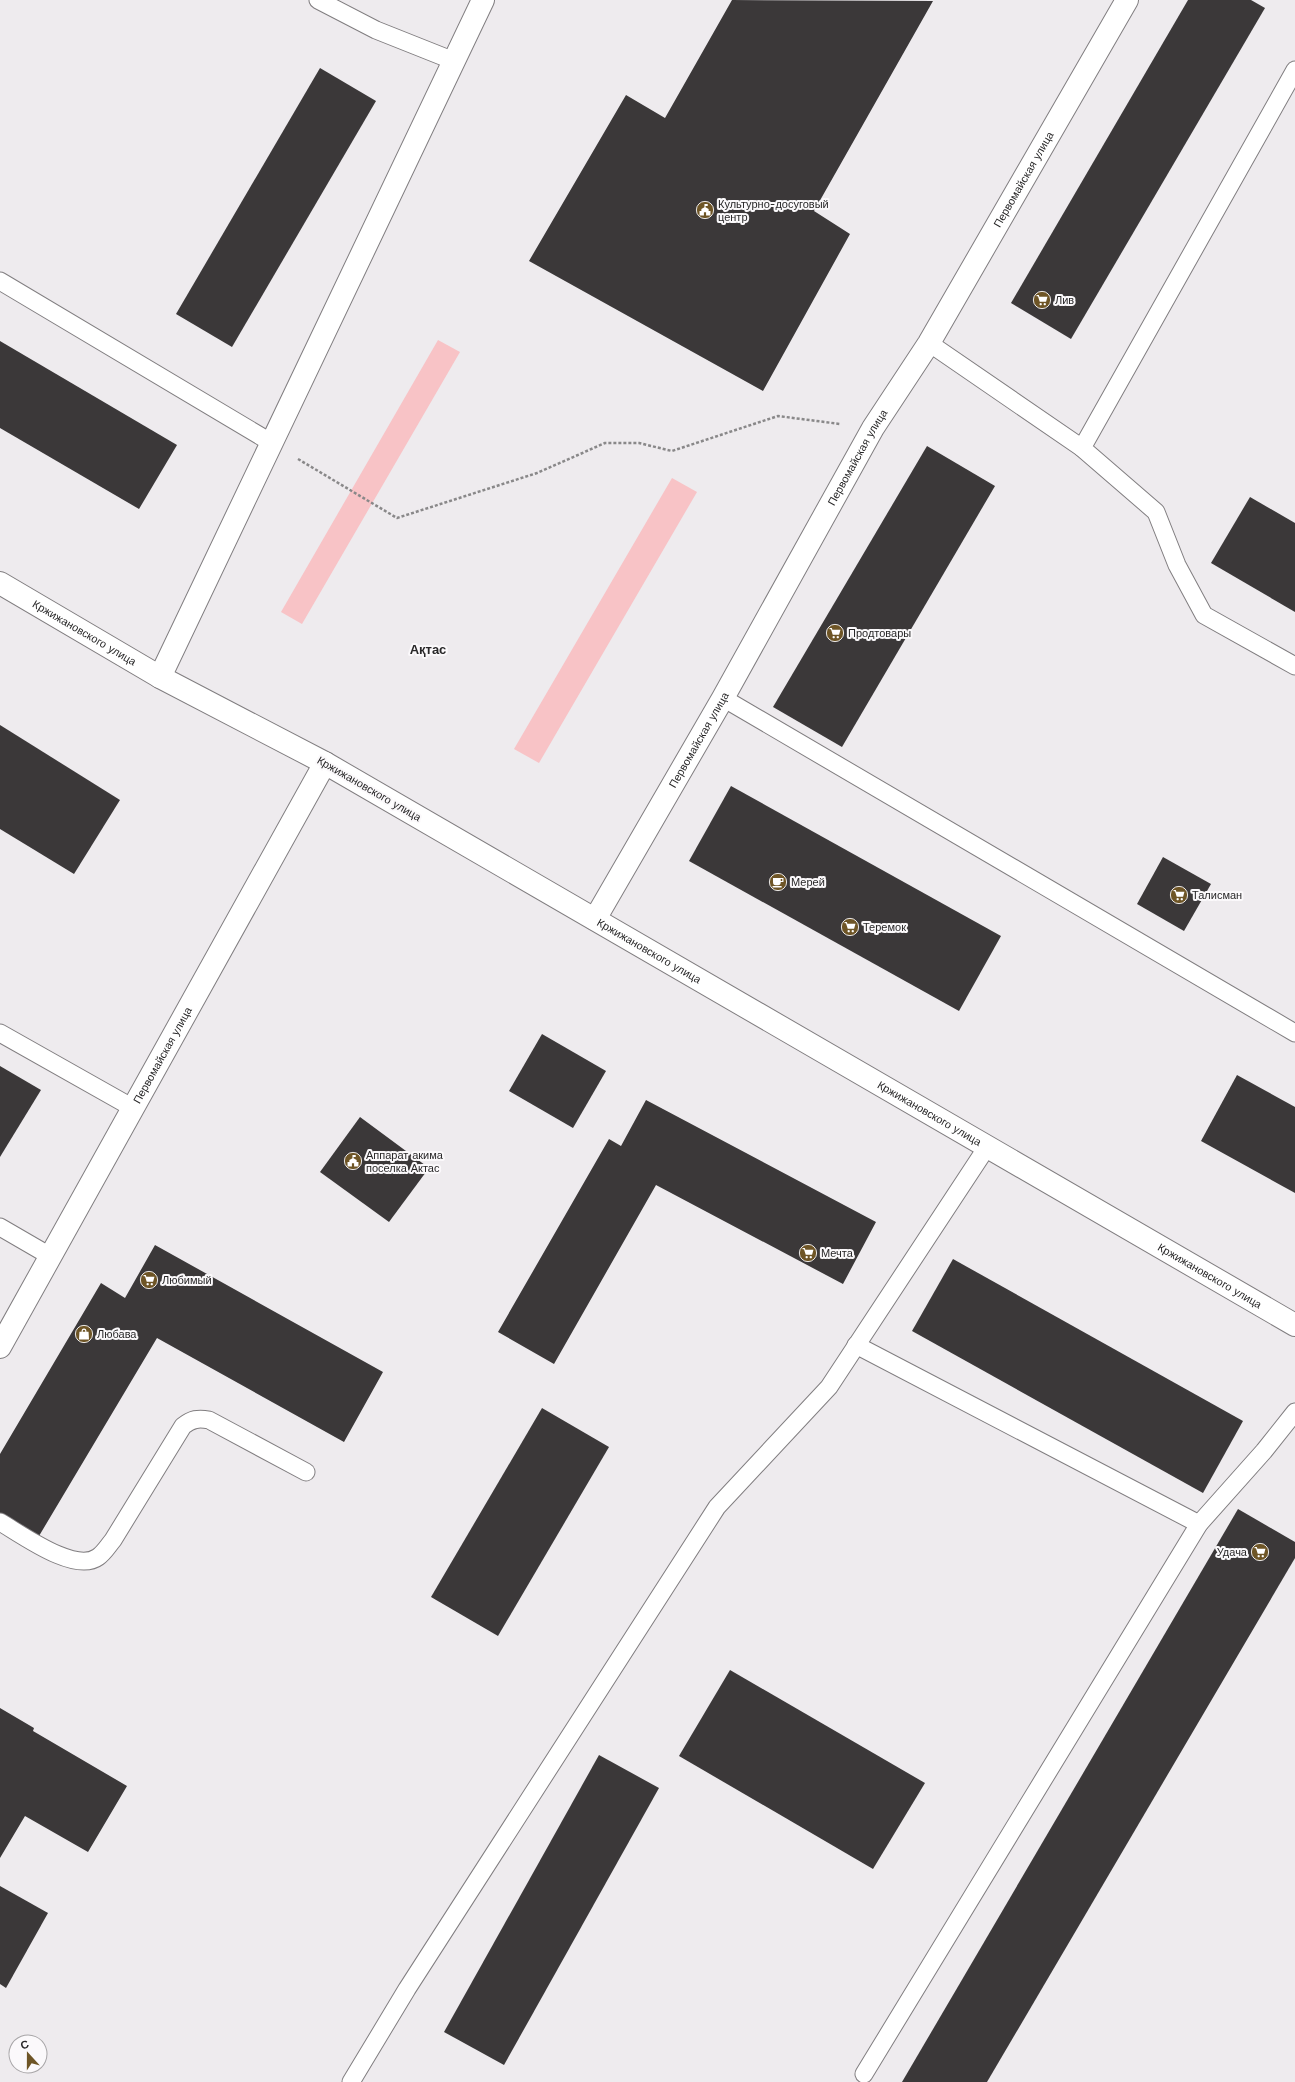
<svg xmlns="http://www.w3.org/2000/svg" width="1295" height="2082" font-family="'Work Sans',sans-serif">
	<rect width="100%" height="100%" fill="#eeebee"/>
	<g fill="#f8c3c6">
		<polygon points="438,340 460,352 302,624 281,612"/>
		<polygon points="672,478 697,492 539,763 514,749"/>
	</g>
	<g fill="#3b3839">
		<polygon points="732,0 933,1 814,211 850,234 763,391 529,261 626,95 665,118"/>
		<polygon points="1188,0 1251,0 1265,8 1071,339 1011,303"/>
		<polygon points="320,68 376,101 232,347 176,314"/>
		<polygon points="0,341 177,445 139,509 0,428"/>
		<polygon points="927,446 995,486 842,747 773,707"/>
		<polygon points="1250,497 1295,523 1295,612 1211,563"/>
		<polygon points="0,725 120,800 74,874 0,829"/>
		<polygon points="731,786 1001,936 959,1011 689,861"/>
		<polygon points="1163,857 1211,884 1184,931 1137,904"/>
		<polygon points="542,1034 606,1071 573,1128 509,1091"/>
		<polygon points="0,1066 41,1090 0,1157"/>
		<polygon points="1237,1075 1295,1107 1295,1193 1201,1141"/>
		<polygon points="646,1100 876,1222 843,1284 656,1185 554,1364 498,1332 609,1139 621,1146"/>
		<polygon points="360,1117 429,1168 389,1222 320,1172"/>
		<polygon points="155,1245 383,1372 344,1442 157,1338 39,1536 0,1513 0,1454 101,1283 125,1298"/>
		<polygon points="953,1259 1243,1421 1203,1493 912,1331"/>
		<polygon points="542,1408 609,1447 498,1636 431,1597"/>
		<polygon points="1238,1509 1295,1542 1295,1558 987,2082 902,2082"/>
		<polygon points="730,1670 925,1783 873,1869 679,1756"/>
		<polygon points="0,1708 34,1728 33,1731 127,1786 88,1852 25,1816 0,1858"/>
		<polygon points="599,1755 659,1788 504,2065 444,2032"/>
		<polygon points="0,1886 48,1913 6,1988 0,1984"/>
	</g>
	<g fill="none" stroke-linecap="round" stroke-linejoin="round">
		<defs>
			<g id="lane">
				<polyline points="318,0 376,30 454,61"/>
				<polyline points="1295,70 1082,448 1156,512 1177,565 1204,615 1295,666"/>
				<polyline points="0,281 272,443"/>
				<polyline points="929,343 1082,448"/>
				<polyline points="723,698 1295,1033"/>
				<polyline points="0,1033 133,1108"/>
				<polyline points="0,1227 50,1256"/>
				<polyline points="856,1345 1199,1524"/>
				<path d="M0,1522C21,1534 75,1574 98,1557C104,1553 108,1546 113,1540L183,1426C192,1419 198,1418 209,1420L306,1472"/>
				<polyline points="864,2074 1199,1524 1264,1451 1295,1412"/>
				<polyline points="351,2082 407,1989 717,1507 829,1387 987,1147"/>
			</g>
			<g id="street">
				<polyline points="160,677 483,0"/>
				<path id="s1" d="M595,919L723,698L873,428L929,343L1127,0"/>
				<path id="s2" d="M0,1347L325,763L1295,1325"/>
			</g>
			<g id="secondary">
				<path id="s3" d="M0,583L160,677L325,763"/>
			</g>
		</defs>
		<use href="#lane" stroke="#817e80" stroke-width="19"/>
		<use href="#street" stroke="#817e80" stroke-width="24"/>
		<use href="#secondary" stroke="#817e80" stroke-width="24"/>
		<polyline stroke="#898889" stroke-width="2.5" stroke-dasharray="3 2" stroke-linecap="butt" points="298,459 397,518 537,473 605,443 639,443 672,451 778,416 840,424"/>
		<use href="#lane" stroke="#fff" stroke-width="17"/>
		<use href="#street" stroke="#fff" stroke-width="22"/>
		<use href="#secondary" stroke="#fff" stroke-width="22"/>
	</g>
	<defs>
		<symbol id="civic-disc" viewBox="-11 -11 22 22"><circle r="9.5" fill="#6e5526" stroke="#fbf9fb"/><path d="M-.6-6.5H3V-4.5H.6V-3L4-1V1h2V6H-6V1h2V-1L-.6-3ZM-1.2 2.5V6h2.4V2.5Z" fill="#fff"/></symbol>
		<symbol id="supermarket-disc" viewBox="-11 -11 22 22"><circle r="9.5" fill="#6e5526" stroke="#fbf9fb"/><path d="M-6-5.5h2.5l.6 2H6L4.5 2H-2.5L-4.4-4H-6ZM-1.5 3.2a1.3 1.3 0 1 0 .1 0ZM3 3.2a1.3 1.3 0 1 0 .1 0Z" fill="#fff"/></symbol>
		<symbol id="cafe-disc" viewBox="-11 -11 22 22"><circle r="9.5" fill="#6e5526" stroke="#fbf9fb"/><path d="M-5.5-4.5H6V0H3Q3 3.5 0 3.5H-2.5Q-5.5 3.5-5.5 0ZM3-3.2v2h1.7v-2ZM-6 4.5H4V6H-6Z" fill="#fff"/></symbol>
		<symbol id="shop-disc" viewBox="-11 -11 22 22"><circle r="9.5" fill="#6e5526" stroke="#fbf9fb"/><path d="M-5-2.5h2.3a2.7 3.5 0 0 1 5.4 0H5L5.5 6h-11ZM-1.5-2.5h3a1.5 2.3 0 0 0-3 0Z" fill="#fff"/></symbol>
	</defs>
	<g fill-rule="evenodd">
		<use href="#civic-disc" x="695" y="200" width="20" height="20"/>
		<use href="#supermarket-disc" x="1032" y="290" width="20" height="20"/>
		<use href="#supermarket-disc" x="825" y="623" width="20" height="20"/>
		<use href="#cafe-disc" x="768" y="872" width="20" height="20"/>
		<use href="#supermarket-disc" x="1169" y="885" width="20" height="20"/>
		<use href="#supermarket-disc" x="840" y="917" width="20" height="20"/>
		<use href="#civic-disc" x="343" y="1151" width="20" height="20"/>
		<use href="#supermarket-disc" x="798" y="1243" width="20" height="20"/>
		<use href="#supermarket-disc" x="139" y="1270" width="20" height="20"/>
		<use href="#shop-disc" x="74" y="1324" width="20" height="20"/>
		<use href="#supermarket-disc" x="1250" y="1542" width="20" height="20"/>
	</g>
	<g text-anchor="middle" dominant-baseline="central" stroke-width="4" stroke-linejoin="round" paint-order="stroke">
		<g font-size="11" fill="#282728" stroke="#fbf9fb">
			<text stroke="none"><textPath href="#s1" startOffset="855">Первомайская улица</textPath></text>
			<text stroke="none"><textPath href="#s1" startOffset="531">Первомайская улица</textPath></text>
			<text stroke="none"><textPath href="#s3" startOffset="98">Кржижановского улица</textPath></text>
			<text stroke="none"><textPath href="#s1" startOffset="207">Первомайская улица</textPath></text>
			<text transform="translate(369 789) rotate(30)">Кржижановского улица</text>
			<text stroke="none"><textPath href="#s2" startOffset="1043">Кржижановского улица</textPath></text>
			<text stroke="none"><textPath href="#s2" startOffset="334">Первомайская улица</textPath></text>
			<text stroke="none"><textPath href="#s2" startOffset="1367">Кржижановского улица</textPath></text>
			<text stroke="none"><textPath href="#s2" startOffset="1691">Кржижановского улица</textPath></text>
		</g>
		<g font-size="11" fill="#282728" stroke="#fbf9fb" text-anchor="start">
			<text x="718" y="204">Культурно-досуговый<tspan x="718" dy="13">центр</tspan></text>
			<text x="1055" y="300">Лив</text>
			<text x="848" y="633">Продтовары</text>
			<text x="791" y="882">Мерей</text>
			<text x="1192" y="895">Талисман</text>
			<text x="863" y="927">Теремок</text>
			<text x="366" y="1155">Аппарат акима<tspan x="366" dy="13">поселка Актас</tspan></text>
			<text x="821" y="1253">Мечта</text>
			<text x="162" y="1280">Любимый</text>
			<text x="97" y="1334">Любава</text>
			<text x="1247" y="1552" text-anchor="end">Удача</text>
		</g>
		<g font-size="13" font-weight="bold" fill="#282728" stroke="#fbf9fb">
			<text x="428" y="649">Ақтас</text>
		</g>
	</g>
	<g transform="translate(28 2054) rotate(339)"><circle r="19" fill="#fbf9fb" stroke="#a7a5a7"/>
	<path d="M0-3L7 15L0 10L-7 15Z" fill="#6e5526"/>
	<text y="-6" font-size="11" font-weight="bold" text-anchor="middle" fill="#282728">С</text>
	</g>
</svg>
